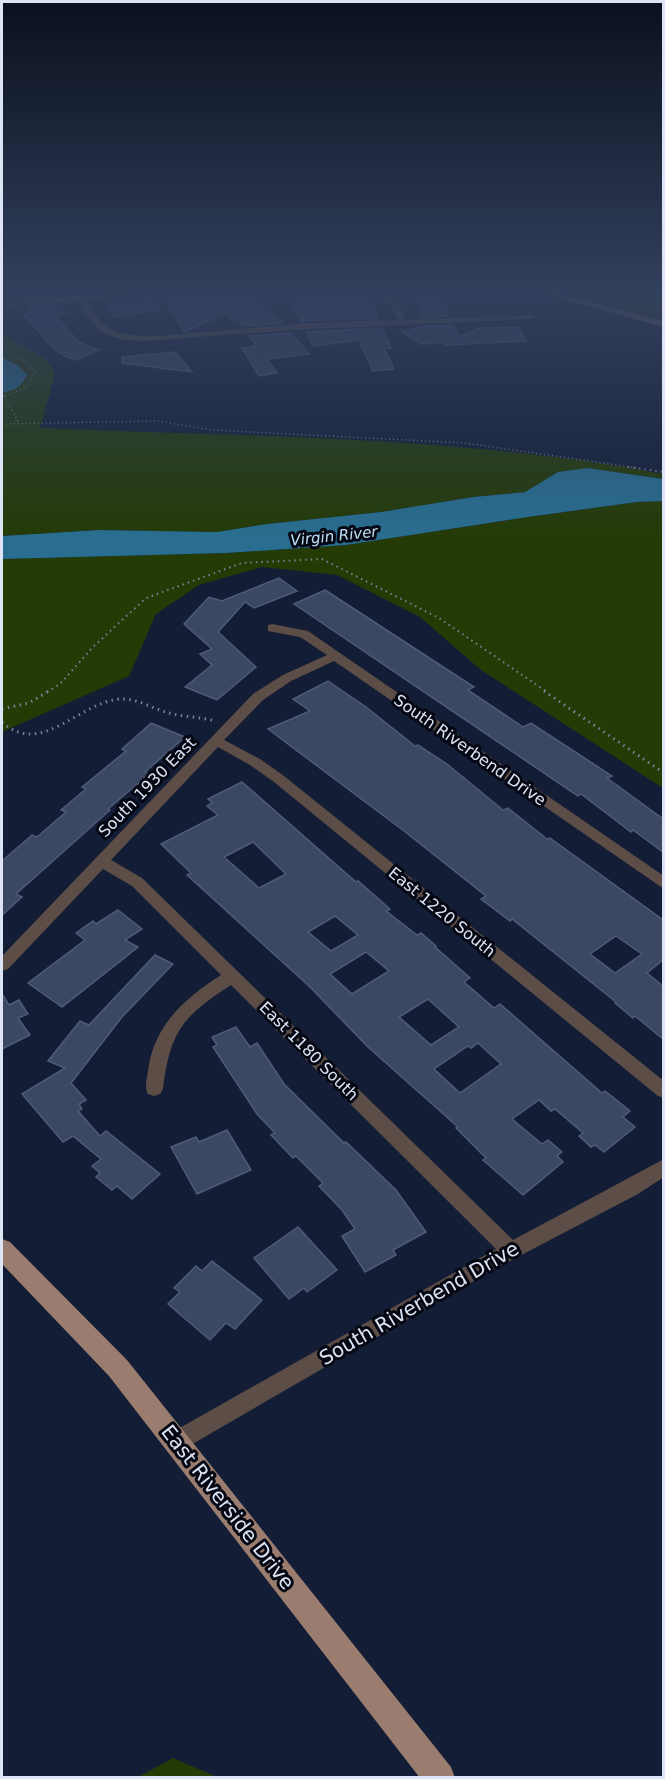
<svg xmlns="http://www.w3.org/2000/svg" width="665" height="1779" font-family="'DejaVu Sans',sans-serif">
	<rect width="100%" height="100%" fill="#131d36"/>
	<g fill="#243b06">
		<polygon points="561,290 663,290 663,319 601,304"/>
		<path d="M2,334L46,359L55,374L40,428C248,437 459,435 663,474V479L587,468L558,472L525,492L473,497L381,512L267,524L217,532L99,530L2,536Z"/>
		<polygon points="663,501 663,788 481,670 420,617 337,575 262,567 199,585 156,614 129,676 2,732 2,559 227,553 346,545 528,517 637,502"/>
		<polygon points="173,1758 217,1777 138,1777"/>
	</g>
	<g fill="#296e90">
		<path d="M2,357L18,366L27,375C21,387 15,390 2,393Z"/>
		<polygon points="587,468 663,479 663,501 637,502 528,517 346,545 227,553 2,559 2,536 99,530 217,532 267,524 381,512 473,497 525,492 558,472"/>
	</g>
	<g fill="#3b4763" stroke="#4f5c79" stroke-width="1.5" fill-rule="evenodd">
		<polygon points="19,290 43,290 49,296 23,298"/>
		<polygon points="227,290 253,290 282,323 243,326 238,320 230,320 226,313 184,332 164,297"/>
		<polygon points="285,290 357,290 370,300 378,318 301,321"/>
		<polygon points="157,296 159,310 115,317 105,304"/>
		<polygon points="441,297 449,316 423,317 415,298"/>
		<polygon points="57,305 66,314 55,316 80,343 99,350 75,360 65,356 53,348 24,315 32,313 28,307"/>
		<polygon points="453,325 459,337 481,328 519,327 526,341 444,345 449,342 422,344 402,332 425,326"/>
		<polygon points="382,328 391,348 384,348 394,369 373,371 359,340 313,346 306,332"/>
		<polygon points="291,333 309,354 267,359 277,373 259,376 242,348 257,346 249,336"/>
		<polygon points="175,352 192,372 122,363 122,357"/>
		<polygon points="279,578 297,591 254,608 245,602 218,632 256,667 217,700 185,687 212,665 200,654 212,649 184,624 209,597 222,601"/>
		<polygon points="325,590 474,687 468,690 523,727 531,723 612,776 607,778 663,819 663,852 633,830 631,832 581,794 578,796 294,604"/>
		<path d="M328,681L366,707L415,746L418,745L447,764L503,810L508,808L547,839L550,838L663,920V960L647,973L663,986V1039L635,1016L633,1018L615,1003L616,1002L512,919L510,921L481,899L486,896L404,831L268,729L310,711L293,699ZM616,936L642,954L615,973L590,954Z"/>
		<polygon points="151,723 185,737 145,772 149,774 108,809 110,810 16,894 22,897 2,915 2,861 32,835 37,837 66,812 61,810 86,789 82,787 126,751 122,749"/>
		<path d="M242,782L356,882L358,881L390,909L386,911L417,935L421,933L436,946L435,947L470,978L464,982L494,1008L500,1004L602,1093L605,1091L630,1111L623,1117L635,1127L604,1152L595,1145L591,1147L579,1136L583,1133L555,1109L551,1111L539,1100L512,1119L542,1144L548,1140L562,1152L557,1156L563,1162L523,1195L483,1160L486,1158L456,1128L458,1127L368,1047L310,987L187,875L191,873L161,844L218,815L207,806L212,803L208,799ZM253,842L286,874L259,888L224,857ZM335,916L358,935L331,951L308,932ZM366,952L389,971L352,994L330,974ZM428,999L459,1027L431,1045L399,1017ZM478,1043L501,1064L460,1093L434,1069L468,1046L471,1048Z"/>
		<polygon points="118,910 142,929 125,940 138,947 62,1007 28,983 85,940 76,933 93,921 96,924"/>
		<polygon points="155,955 173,964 122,1017 71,1083 86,1100 79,1104 82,1109 78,1111 100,1136 106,1131 160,1174 132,1199 117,1186 112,1190 96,1177 100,1173 92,1166 101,1159 73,1136 63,1142 22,1094 65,1068 48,1061 80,1021 89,1025"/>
		<polygon points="2,994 9,1005 19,1000 28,1014 18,1018 30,1035 2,1049"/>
		<polygon points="236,1027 250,1047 257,1043 284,1084 344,1143 346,1142 396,1190 426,1232 393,1250 396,1255 365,1272 342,1236 355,1229 342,1210 319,1186 323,1183 296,1156 293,1158 271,1135 275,1133 257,1114 213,1047 217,1045 212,1037"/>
		<polygon points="227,1130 251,1170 197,1194 171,1147 196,1137 199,1142"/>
		<polygon points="298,1227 337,1270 307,1292 304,1288 289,1299 254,1258"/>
		<polygon points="212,1261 262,1300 235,1329 226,1323 210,1340 168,1304 180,1292 174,1288 196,1266 202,1271"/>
	</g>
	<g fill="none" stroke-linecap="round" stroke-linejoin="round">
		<g stroke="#798297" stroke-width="1.5" stroke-dasharray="1 3" stroke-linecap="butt">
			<polyline points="2,350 28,363 35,373 27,387 2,397"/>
			<polyline points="4,396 19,423"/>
			<polyline points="2,424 157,421 212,430 465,443 638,468"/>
		</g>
		<g stroke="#798297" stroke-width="2" stroke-dasharray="1.5 4" stroke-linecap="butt">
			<polyline points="628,467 664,472"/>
			<polyline points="47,692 60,684 93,647 146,598 242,563 322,559 439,618 547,692"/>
		</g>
		<g stroke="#798297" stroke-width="3" stroke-dasharray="1.5 4.5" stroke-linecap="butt">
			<polyline points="544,691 664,773"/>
			<polyline points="2,709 29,703 49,691"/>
			<path d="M2,722C41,758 79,702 120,699C137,698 153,709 169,713C184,717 200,717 215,721"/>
		</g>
		<g fill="#5c4e47" fill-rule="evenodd">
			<path d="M74,290H82L85,295L134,290H160L156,292L87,300C104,336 122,336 159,336L309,323L398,320L391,305L378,290H386L399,304L406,320L530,315L534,317L530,319L309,329L143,341C108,340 94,333 79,301L2,306V302L77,296Z"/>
			<path d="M272,624L308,631L664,876V889L334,661L291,681L263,700L224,740L260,759L284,776L664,1081V1098L658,1096L274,782L250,765L218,747L111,860L142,878L513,1240L664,1159V1177L638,1194L491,1271L177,1453L169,1450L166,1442L169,1434L496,1249L231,985C183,1016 170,1031 163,1089L160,1094L154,1096L148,1094C144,1087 147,1079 148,1071C154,1025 184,999 221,975L132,886L103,869L8,969L2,971V956L253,694L283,675L327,655L300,637L268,631V625Z"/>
		</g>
		<polygon fill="#7f695d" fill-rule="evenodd" points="530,290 546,290 664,321 664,327"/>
		<polygon fill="#9a7d6e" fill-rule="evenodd" points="2,1239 10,1242 127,1360 451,1767 455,1778 420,1778 109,1376 2,1264"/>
	</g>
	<linearGradient id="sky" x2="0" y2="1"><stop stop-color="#0a101e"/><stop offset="0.54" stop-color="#33405d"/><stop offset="1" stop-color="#33405d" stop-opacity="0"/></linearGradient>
	<rect width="665" height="539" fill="url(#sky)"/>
	<g text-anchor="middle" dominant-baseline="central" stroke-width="6" stroke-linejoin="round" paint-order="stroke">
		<g font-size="15" font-style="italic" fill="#bee1f6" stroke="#050813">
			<text transform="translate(334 536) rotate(-6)">Virgin River</text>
		</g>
		<g font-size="16" fill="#dce4f5" stroke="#050813">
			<text transform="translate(470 750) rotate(35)">South Riverbend Drive</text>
			<text transform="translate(147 787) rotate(-46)">South 1930 East</text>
			<text transform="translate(442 912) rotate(39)">East 1220 South</text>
			<text transform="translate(309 1051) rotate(45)">East 1180 South</text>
		</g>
		<g font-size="20" fill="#dce4f5" stroke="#050813">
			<text transform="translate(419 1303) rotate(-30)">South Riverbend Drive</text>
			<text transform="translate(228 1507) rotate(52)">East Riverside Drive</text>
		</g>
	</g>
	<rect width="665" height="1779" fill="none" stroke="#dce4f5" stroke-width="6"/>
</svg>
